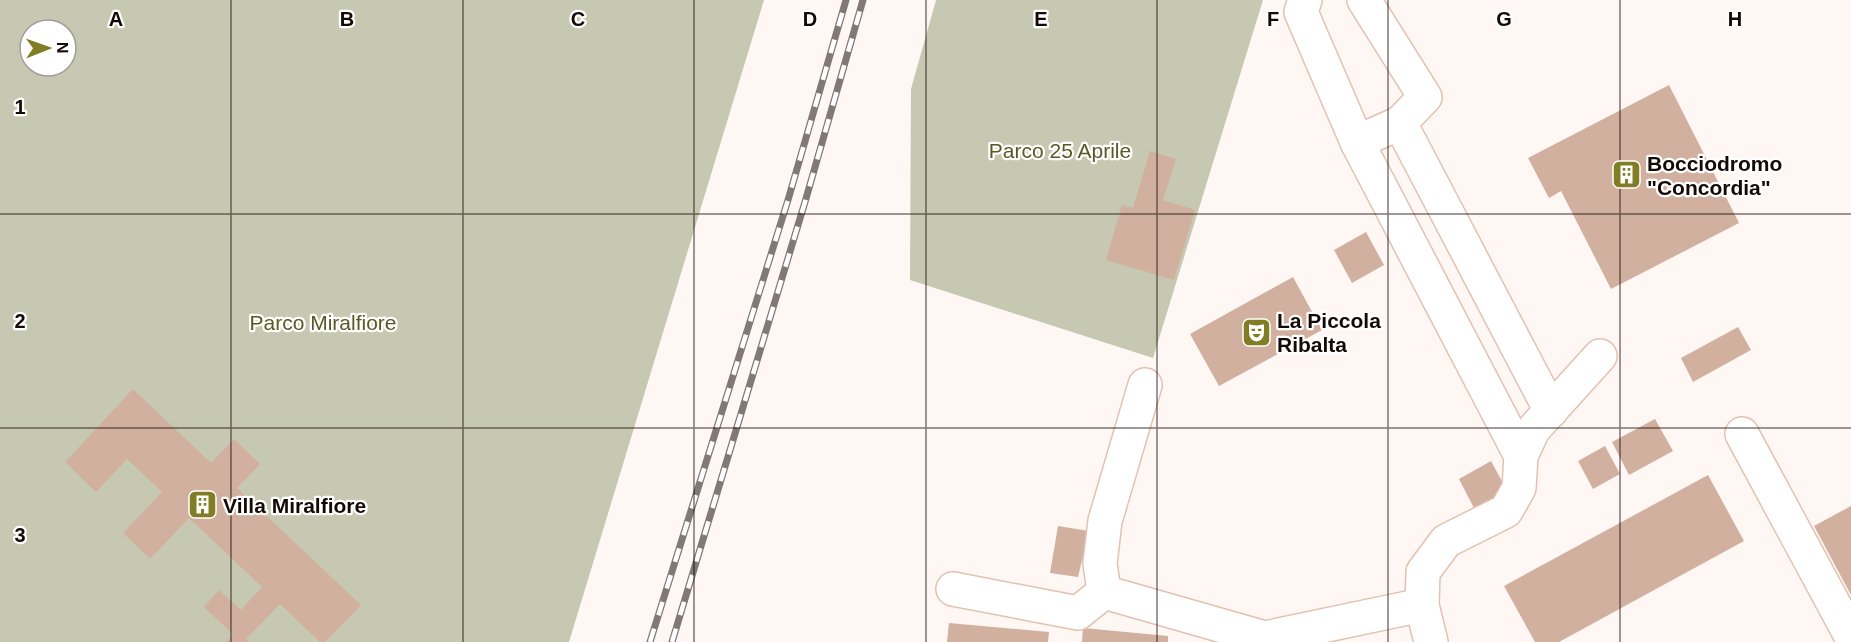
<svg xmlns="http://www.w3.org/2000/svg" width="1851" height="642" font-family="Helvetica,sans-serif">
	<rect width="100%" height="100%" fill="#fef7f3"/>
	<g fill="#c7c8b1" fill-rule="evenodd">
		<path d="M0,0H764L569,642H0ZM30,30H66V66H30Z"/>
		<polygon points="936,0 1263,0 1153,358 910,280 911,89"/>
	</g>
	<g fill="#d1b09f">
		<polygon points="1669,85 1739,223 1611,289 1561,191 1549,198 1528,158"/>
		<polygon points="1150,151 1176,159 1163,200 1195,210 1174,280 1106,260 1122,205 1133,208"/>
		<polygon points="1366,232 1384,265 1352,283 1334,250"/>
		<polygon points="1293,277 1322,330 1219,386 1190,334"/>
		<polygon points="1738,327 1751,350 1693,382 1681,358"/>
		<polygon points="133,389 211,463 234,439 260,464 237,488 361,605 325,642 320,642 280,604 246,639 250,642 226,642 233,634 204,607 219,590 241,610 262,587 189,518 150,559 123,533 162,492 127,459 96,492 65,462"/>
		<polygon points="1655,419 1673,451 1629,475 1612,442"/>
		<polygon points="1605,446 1620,474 1593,489 1578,461"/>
		<polygon points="1491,461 1509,494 1476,512 1459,479"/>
		<polygon points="1708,475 1744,541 1559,642 1535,642 1504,586"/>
		<polygon points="1851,506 1851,595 1814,526"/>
		<polygon points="1058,526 1089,531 1078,577 1050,573"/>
		<polygon points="949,623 1049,632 1048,642 947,642"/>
		<polygon points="1083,628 1168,636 1168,642 1082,642"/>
	</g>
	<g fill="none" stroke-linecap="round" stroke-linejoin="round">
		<defs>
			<g id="minor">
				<polyline points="1305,0 1301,12 1357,142 1521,456"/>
				<polyline points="1400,123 1551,411"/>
				<polyline points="1357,142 1400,123 1425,97 1364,0"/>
				<polyline points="1145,385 1105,521 1100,563 1104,592 1265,638 1422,605"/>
				<polyline points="1742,434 1851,636"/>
				<polyline points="953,589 1078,613 1104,592"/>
				<polyline points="1431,642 1422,605 1423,572 1446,541 1506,511 1519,488 1521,456 1533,430 1600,356"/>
			</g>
		</defs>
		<use href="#minor" stroke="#e3c1b0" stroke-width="36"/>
		<use href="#minor" stroke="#fff" stroke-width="33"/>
		<defs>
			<g id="rail">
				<polyline points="650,642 788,200 846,0"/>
				<polyline points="672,642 805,202 863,0"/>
			</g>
		</defs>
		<use href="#rail" stroke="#827874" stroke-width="7"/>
		<use href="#rail" stroke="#fff" stroke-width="4.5" stroke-dasharray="14" stroke-linecap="butt"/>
	</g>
	<path fill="none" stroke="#140905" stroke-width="1.5" stroke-opacity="0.55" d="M231,0V642M463,0V642M694,0V642M926,0V642M1157,0V642M1388,0V642M1620,0V642M0,214H1851M0,428H1851"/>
	<defs>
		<symbol id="building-square" viewBox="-11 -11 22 22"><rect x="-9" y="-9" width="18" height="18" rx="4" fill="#807d24" stroke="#fff"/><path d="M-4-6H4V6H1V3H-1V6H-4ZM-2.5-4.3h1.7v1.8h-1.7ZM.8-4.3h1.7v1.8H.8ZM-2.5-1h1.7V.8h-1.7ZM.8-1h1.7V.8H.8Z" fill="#fff"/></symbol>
		<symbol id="theatre-square" viewBox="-11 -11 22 22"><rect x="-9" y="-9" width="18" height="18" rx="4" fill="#807d24" stroke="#fff"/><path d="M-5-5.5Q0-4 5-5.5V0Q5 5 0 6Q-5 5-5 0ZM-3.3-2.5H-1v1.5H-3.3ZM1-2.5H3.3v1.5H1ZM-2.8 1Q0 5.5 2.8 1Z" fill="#fff"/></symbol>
	</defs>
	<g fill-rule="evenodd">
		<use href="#building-square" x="1610" y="158" width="33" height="33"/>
		<use href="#theatre-square" x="1240" y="316" width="33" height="33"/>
		<use href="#building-square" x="186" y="488" width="33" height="33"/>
	</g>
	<g text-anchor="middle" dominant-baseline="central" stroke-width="4.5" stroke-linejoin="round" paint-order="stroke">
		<g font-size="21" fill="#585925" stroke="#fff">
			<text x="1060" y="150">Parco 25 Aprile</text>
			<text x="323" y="322">Parco Miralfiore</text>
		</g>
		<g font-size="21" font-weight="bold" fill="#140905" stroke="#fff" text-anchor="start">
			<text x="1647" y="163">Bocciodromo<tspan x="1647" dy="24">"Concordia"</tspan></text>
			<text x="1277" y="320">La Piccola<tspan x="1277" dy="24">Ribalta</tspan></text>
			<text x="223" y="505">Villa Miralfiore</text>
		</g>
	</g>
	<g font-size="20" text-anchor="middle" font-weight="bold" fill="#140905" stroke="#fff" stroke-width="4.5" stroke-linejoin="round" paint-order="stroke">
		<text x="116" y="26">A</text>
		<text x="347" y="26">B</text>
		<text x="578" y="26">C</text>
		<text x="810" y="26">D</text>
		<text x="1041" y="26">E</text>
		<text x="1273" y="26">F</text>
		<text x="1504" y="26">G</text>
		<text x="1735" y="26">H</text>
		<text x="20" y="114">1</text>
		<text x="20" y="328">2</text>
		<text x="20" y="542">3</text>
	</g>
	<g transform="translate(48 48) rotate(89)"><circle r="28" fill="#ffffff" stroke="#a19d9b" stroke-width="1.5"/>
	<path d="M0-4.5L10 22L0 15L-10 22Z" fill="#807d24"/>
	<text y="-9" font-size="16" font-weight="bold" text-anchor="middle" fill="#140905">N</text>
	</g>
</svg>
